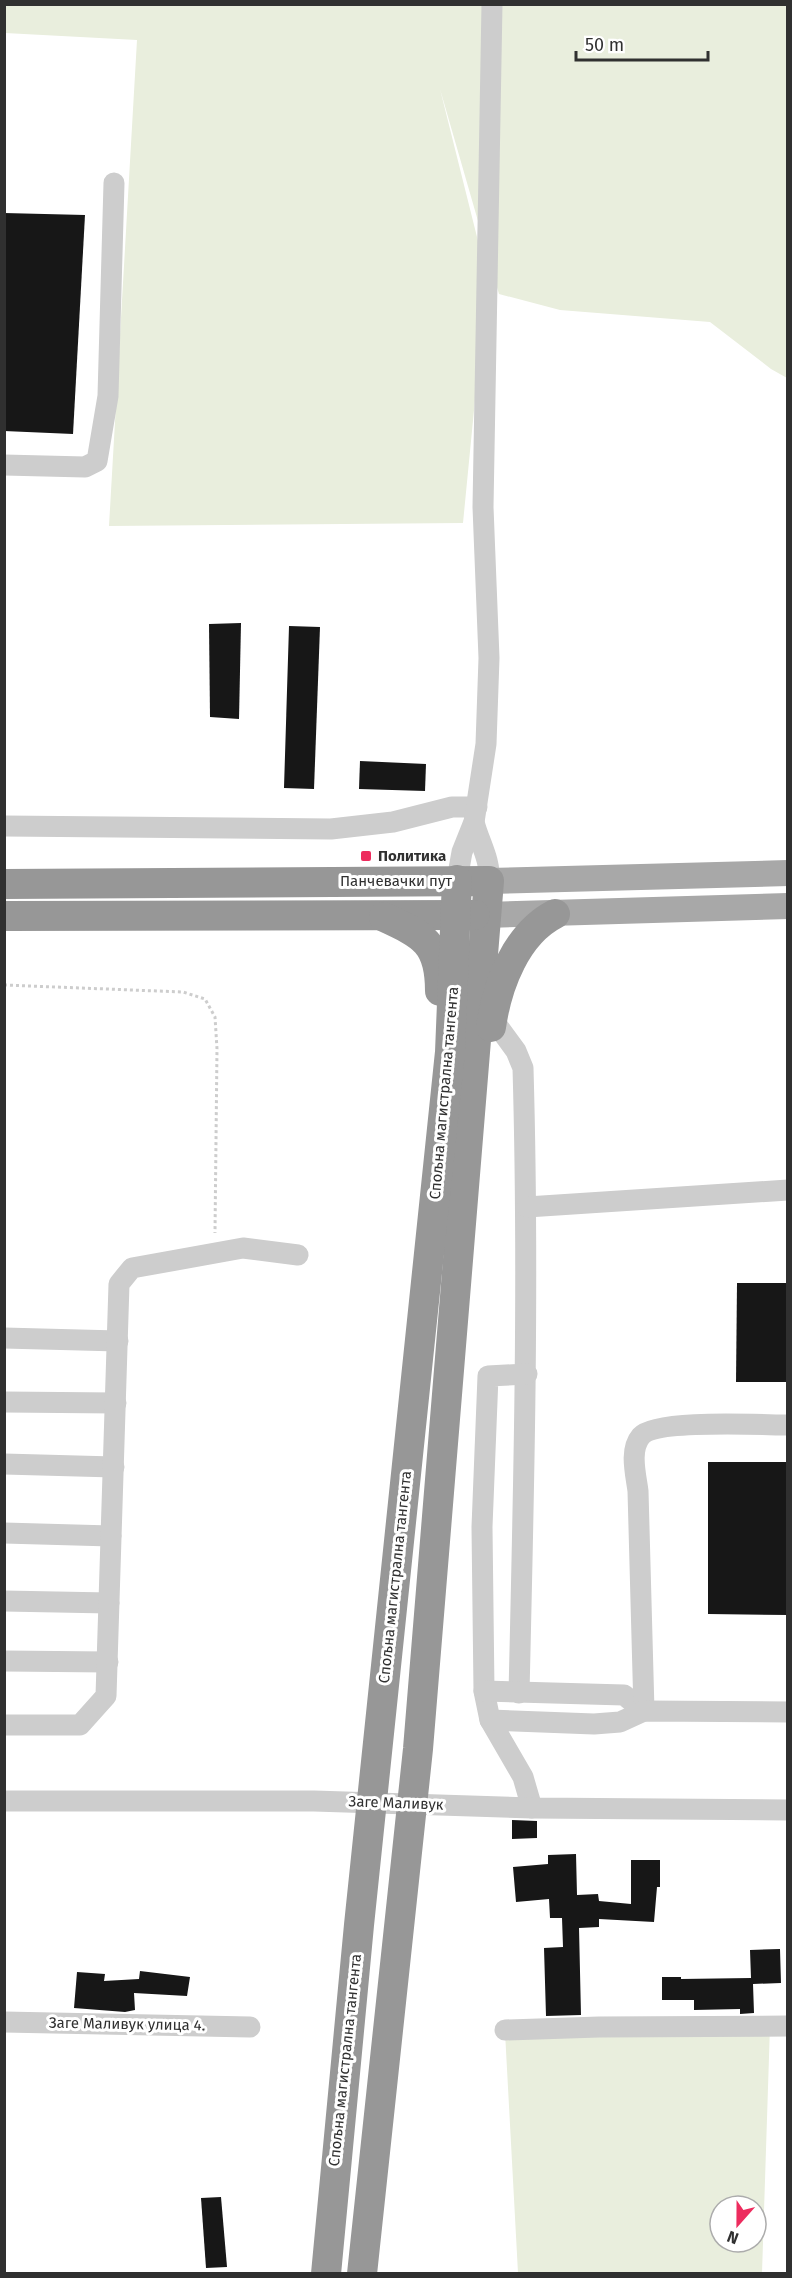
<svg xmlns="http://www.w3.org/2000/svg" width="792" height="2278" font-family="'Fira Sans',sans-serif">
	<rect width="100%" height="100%" fill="#fff"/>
	<g fill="#e9eedd" fill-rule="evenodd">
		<polygon points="4,5 787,5 787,378 771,369 710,322 560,310 499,294 440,89 487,277 463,523 109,526 137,40 5,33"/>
		<path d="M770,2026L762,2273H518L505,2032ZM720,2206H756V2242H720Z"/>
	</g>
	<g fill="#171717">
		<polygon points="4,213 85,215 73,434 4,431"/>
		<polygon points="241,623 239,719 210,717 209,624"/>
		<polygon points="289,626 320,627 314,789 284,788"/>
		<polygon points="360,761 426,764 425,791 359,789"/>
		<polygon points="737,1283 788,1283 788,1382 736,1382"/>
		<polygon points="708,1462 788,1462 788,1615 708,1614"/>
		<polygon points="512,1820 537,1821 537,1838 512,1839"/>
		<polygon points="576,1854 577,1895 598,1894 599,1901 631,1904 631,1860 660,1860 660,1887 657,1887 654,1922 599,1919 599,1927 579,1928 581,2015 546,2016 544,1948 563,1947 562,1918 550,1918 549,1899 516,1902 513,1867 548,1864 548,1855"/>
		<polygon points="780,1949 781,1983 753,1984 754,2013 740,2014 740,2009 694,2010 694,2000 662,2000 662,1977 681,1977 681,1979 751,1978 750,1950"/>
		<polygon points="140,1971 190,1977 187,1996 134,1993 135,2010 125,2012 74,2008 77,1972 105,1974 104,1981 139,1979"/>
		<polygon points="221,2197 227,2267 206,2268 201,2198"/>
	</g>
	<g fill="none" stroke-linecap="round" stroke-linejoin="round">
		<polyline stroke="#cdcdcd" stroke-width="3" stroke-dasharray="3 3" stroke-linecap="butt" points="4,985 183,992 205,999 215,1017 217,1049 215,1233"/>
		<g stroke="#cdcdcd" stroke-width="21">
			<polyline points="4,465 85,467 97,461 108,396 114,183"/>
			<path d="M474,822C479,842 491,860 489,881"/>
			<polyline points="4,826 331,829 393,822 452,807 477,807"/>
			<polyline points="457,880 462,852 474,822 486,744 489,658 483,507 492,4"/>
			<path d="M492,1018L516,1051L523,1068C529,1276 524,1484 519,1693"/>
			<polyline points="527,1207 788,1190"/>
			<polyline points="4,1338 118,1341"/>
			<polyline points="527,1374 488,1376 482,1527 484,1691 490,1720 523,1777 532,1808"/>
			<polyline points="4,1402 116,1403"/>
			<polyline points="4,1464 114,1467"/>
			<polyline points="4,1533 111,1536"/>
			<polyline points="4,1601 109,1603"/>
			<polyline points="4,1661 108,1662"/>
			<polyline points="484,1691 624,1695 644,1711"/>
			<path d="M644,1711L638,1491C636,1475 629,1450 641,1436C656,1419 761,1425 788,1425"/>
			<polyline points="490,1720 594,1724 620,1722 644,1711 788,1712"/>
			<polyline points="4,1725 80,1725 106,1696 119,1284 132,1268 243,1248 298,1255"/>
			<polyline points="4,1801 314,1801 532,1808 788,1810"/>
			<polyline points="4,2022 250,2027"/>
			<polyline points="505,2030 599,2027 788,2026"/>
		</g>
		<g stroke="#a8a8a8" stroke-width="26">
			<polyline points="489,881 788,873"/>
			<polyline points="486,915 788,906"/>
		</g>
		<g stroke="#979797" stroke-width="30">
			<polyline points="4,884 489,881 418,1749 362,2274"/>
			<polyline points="4,916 475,915"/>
			<path d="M384,917C423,935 440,943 440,991"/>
			<path d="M491,1027C497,985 516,934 555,914"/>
			<polyline points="326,2274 359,1925 450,1052 457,880"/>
		</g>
	</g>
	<rect fill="#ed2c5e" stroke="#fff" stroke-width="2" x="360" y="850" width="12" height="12" rx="3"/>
	<g text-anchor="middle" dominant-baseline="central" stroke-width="6" stroke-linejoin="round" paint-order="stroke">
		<g font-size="15" font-weight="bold" fill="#303030" stroke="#fff" text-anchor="start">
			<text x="378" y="856">Политика</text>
		</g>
		<g font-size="15" fill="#303030" stroke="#fff">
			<text x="396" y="881">Панчевачки пут</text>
			<text transform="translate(444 1093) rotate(-85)">Спољна магистрална тангента</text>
			<text transform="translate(395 1577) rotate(-84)">Спољна магистрална тангента</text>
			<text transform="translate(396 1803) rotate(2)">Заге Маливук</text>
			<text transform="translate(127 2024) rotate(1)">Заге Маливук улица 4.</text>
			<text transform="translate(345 2060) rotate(-84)">Спољна магистрална тангента</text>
		</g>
	</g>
	<rect width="792" height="2278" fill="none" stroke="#303030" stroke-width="12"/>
	<g transform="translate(738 2224) rotate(201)"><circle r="28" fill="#ffffff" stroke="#acacac" stroke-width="1.5"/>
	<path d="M0-4.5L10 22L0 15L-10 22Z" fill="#ed2c5e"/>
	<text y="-9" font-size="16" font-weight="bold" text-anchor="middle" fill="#303030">N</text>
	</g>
	<path d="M576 51v9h132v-9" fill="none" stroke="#303030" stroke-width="3"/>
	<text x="585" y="51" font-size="18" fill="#303030" stroke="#ffffff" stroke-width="4.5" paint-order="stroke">50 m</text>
</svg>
